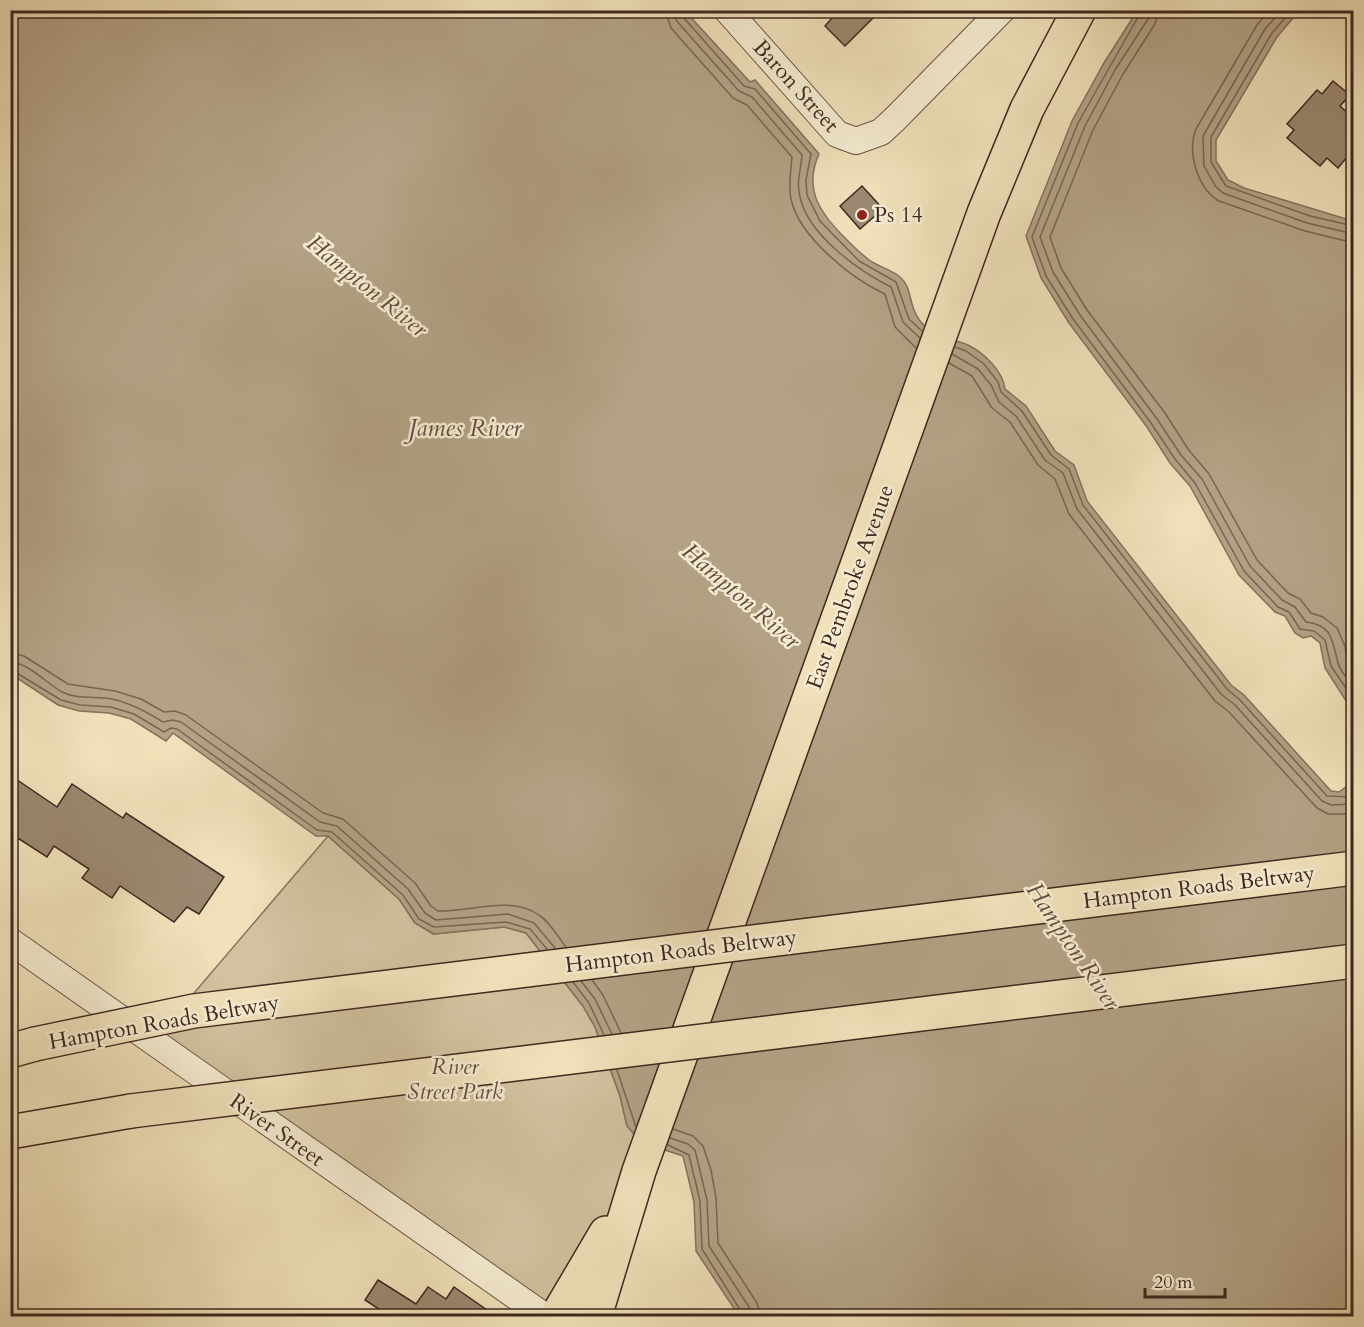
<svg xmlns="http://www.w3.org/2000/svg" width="1364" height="1327" font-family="Cardo,serif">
	<rect width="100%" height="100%" fill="#f0e1ba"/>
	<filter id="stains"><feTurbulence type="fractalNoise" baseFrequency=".00333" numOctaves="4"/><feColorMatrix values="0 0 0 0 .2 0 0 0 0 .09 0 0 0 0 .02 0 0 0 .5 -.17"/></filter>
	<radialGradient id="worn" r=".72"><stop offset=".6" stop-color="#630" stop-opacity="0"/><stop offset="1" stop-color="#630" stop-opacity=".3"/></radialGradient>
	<polygon fill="#d2c2a0" stroke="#887560" stroke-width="1.5" points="328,836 399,899 415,923 433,934 504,927 526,933 583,1006 595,1027 620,1096 627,1126 641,1142 617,1207 560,1316 148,1047"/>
	<g fill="#b3a286" stroke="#84715d" stroke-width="1.5">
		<path d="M10,11H685L750,82L755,80L819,154C804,187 818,210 841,234C851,244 860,254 872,262C880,267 892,270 900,277C916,290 904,315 934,333C944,339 957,340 968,345C984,353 1003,371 1005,389L1026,406L1055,451L1074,465L1087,501L1231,685L1244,695L1331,791L1339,792L1346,787L1353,792V1316H739L696,1251L694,1202L683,1156L641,1142L627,1126L620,1096L595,1027L583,1006L526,933L504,927L434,934L415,923L399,899L328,836H316L173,733L166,741L131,719L109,713L79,711L58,705L11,674Z"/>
		<polygon points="1137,11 1299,11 1277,37 1216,140 1216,161 1228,180 1244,188 1353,221 1353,706 1348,704 1325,668 1320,643 1311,636 1303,638 1295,633 1285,616 1275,612 1239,575 1190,486 1170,463 1147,427 1069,323 1041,278 1026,236 1072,121 1104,63"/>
	</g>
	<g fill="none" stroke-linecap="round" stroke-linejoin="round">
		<g stroke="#786553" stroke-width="1.5">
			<path d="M665,10L671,28L733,98L747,105L792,157C791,171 788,185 791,199C799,237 852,279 885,294L895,327L916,348"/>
			<path d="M674,10L676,20L697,44L739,91L752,97L802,155C801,169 796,182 800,197C808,235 859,271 891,287L903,322L920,338"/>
			<polyline points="681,10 683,17 744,86 755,89 811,154 806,180 807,195 820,221 859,261 896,282 909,319 922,331"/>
			<polyline points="1142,10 1078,123 1032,237 1046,276 1073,319 1151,423 1175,459 1195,483 1244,571 1278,607 1289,612 1300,629 1314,631 1325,640 1331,666 1354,700"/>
			<path d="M1149,10L1148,19L1115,70L1085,126L1040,237L1053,272L1080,315L1157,419L1181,455L1202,479L1250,566L1282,600L1295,607L1306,622C1333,625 1332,641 1338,663C1340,671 1348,680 1354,687"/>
			<polyline points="1159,10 1155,24 1123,74 1093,130 1050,237 1061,268 1087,310 1165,413 1188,449 1209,474 1257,560 1288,593 1300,599 1311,613 1323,617 1337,628 1345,646 1347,661 1354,672"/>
			<path d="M1270,10L1257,25L1196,129C1187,152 1197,188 1219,201L1305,231L1354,243"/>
			<polyline points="1282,10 1265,29 1203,136 1204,166 1216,187 1223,193 1307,223 1354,234"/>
			<polyline points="1292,10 1272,33 1211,137 1211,162 1226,186 1310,216 1354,226"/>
			<polyline points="955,347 966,351 984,364 998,382 1001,392 1022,411 1051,455 1069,469 1083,505 1227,689 1240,700 1327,796 1354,797"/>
			<polyline points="952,354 978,369 991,385 999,402 1016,416 1045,460 1063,473 1077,509 1221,694 1235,705 1322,801 1331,805 1354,804"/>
			<polyline points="949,363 972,376 992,408 1010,422 1038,465 1055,479 1069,514 1215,701 1229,712 1317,808 1328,814 1354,814"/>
			<path d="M10,653L24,656L68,684L115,691L141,699L164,712L175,711L186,715L323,813L343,819L415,883L431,906L438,911C470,912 510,895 539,915C550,922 558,937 566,947"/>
			<path d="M10,662C29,663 46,683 62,692C78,700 96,696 112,699C131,703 147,712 163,722L173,720L181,722L320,822L337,826L408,889L425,913L436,920L508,914L534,923L555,948"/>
			<polyline points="10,669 61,700 80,705 111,707 134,714 164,732 171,728 177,729 317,830 332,832 403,895 419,919 434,927 506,922 530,929 547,949"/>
			<polyline points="592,980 603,995 621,1033"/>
			<polyline points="581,981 595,999 612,1034"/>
			<polyline points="573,982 589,1003 604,1035"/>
			<polyline points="617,1070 636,1127"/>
			<polyline points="673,1129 693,1136 703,1146 711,1170 716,1198 718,1243 757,1303 761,1316"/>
			<polyline points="670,1138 688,1144 695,1150 707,1200 709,1246 749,1307 752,1316"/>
			<polyline points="668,1145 689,1155 700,1201 702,1249 744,1316"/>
		</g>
	</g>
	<g fill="#9b8870" stroke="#3e2820" stroke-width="1.5">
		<polygon points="839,10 881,10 845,46 825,26"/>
		<polygon points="1333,81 1350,95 1340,106 1353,118 1353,150 1338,168 1327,158 1320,166 1287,138 1294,130 1287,124 1317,90 1322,94"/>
		<polygon points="862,186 883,209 860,229 840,206"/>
		<polygon points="10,775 57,807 72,784 123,818 126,813 224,877 199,914 187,907 174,922 120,886 112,898 82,878 89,869 54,846 47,857 10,833"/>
		<polygon points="378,1280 416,1304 428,1287 446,1299 454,1287 497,1317 391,1317 365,1300"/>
	</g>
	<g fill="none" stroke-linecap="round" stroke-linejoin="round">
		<defs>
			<g id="minor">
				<polyline points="727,10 837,134 856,141 881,132 895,119 1002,10"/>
				<polyline points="10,941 544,1316"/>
			</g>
			<g id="major">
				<polyline points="557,1316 606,1233"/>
				<polyline points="595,1316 639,1171 984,213 1027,109 1079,10"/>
			</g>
			<g id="highway">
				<polyline points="10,1051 35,1044"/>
				<polyline points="10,1132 131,1111"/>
			</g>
		</defs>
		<use href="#minor" stroke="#6a5646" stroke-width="28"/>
		<use href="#major" stroke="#3e2820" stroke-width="36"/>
		<use href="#highway" stroke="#3e2820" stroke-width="36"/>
		<use href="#minor" stroke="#f5ecd2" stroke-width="26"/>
		<use href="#major" stroke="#f0e1ba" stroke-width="33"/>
		<use href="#highway" stroke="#f0e1ba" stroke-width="33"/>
		<defs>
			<g id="highway-bridge">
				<polyline points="35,1044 194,1011 1354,868"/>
				<polyline points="131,1111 1354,961"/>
			</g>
		</defs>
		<use href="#highway-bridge" stroke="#3e2820" stroke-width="36" stroke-linecap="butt"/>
		<use href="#highway-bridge" stroke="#f0e1ba" stroke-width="33"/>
	</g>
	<circle fill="#8f2418" stroke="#f5ecd2" stroke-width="2" cx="862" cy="215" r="6"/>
	<g text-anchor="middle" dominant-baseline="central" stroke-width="5" stroke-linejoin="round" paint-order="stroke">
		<g font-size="22" fill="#3e2820" stroke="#f5ecd2">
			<text transform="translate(796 86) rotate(48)">Baron Street</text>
			<text transform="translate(850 587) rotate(-70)">East Pembroke Avenue</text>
			<text transform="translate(1199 887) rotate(-7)">Hampton Roads Beltway</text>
			<text transform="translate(681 951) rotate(-7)">Hampton Roads Beltway</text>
			<text transform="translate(164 1022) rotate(-10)">Hampton Roads Beltway</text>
			<text transform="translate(277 1130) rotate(35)">River Street</text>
		</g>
		<g font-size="22" fill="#3e2820" stroke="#f5ecd2" text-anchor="start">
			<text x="874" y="215">Ps 14</text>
		</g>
		<g font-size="22" font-style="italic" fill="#634e40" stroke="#f5ecd2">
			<text x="455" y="1067">River<tspan x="455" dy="25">Street Park</tspan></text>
		</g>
		<g font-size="24" font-style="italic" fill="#614d3f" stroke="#f5ecd2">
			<text transform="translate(367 286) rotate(39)">Hampton River</text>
			<text x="465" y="428">James River</text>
			<text transform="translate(741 596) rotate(41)">Hampton River</text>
			<text transform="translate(1073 946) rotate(56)">Hampton River</text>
		</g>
	</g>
	<rect width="1364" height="1327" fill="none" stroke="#f0e1ba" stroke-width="36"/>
	<rect x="12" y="12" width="1340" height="1303" fill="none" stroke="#3e2820" stroke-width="3"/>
	<rect x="18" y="18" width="1328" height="1291" fill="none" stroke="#3e2820" stroke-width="1.5"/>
	<path d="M1145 1288v9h80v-9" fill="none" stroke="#3e2820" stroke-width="3"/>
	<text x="1154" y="1288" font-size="18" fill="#3e2820" stroke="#f5ecd2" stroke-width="4.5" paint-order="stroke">20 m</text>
	<rect width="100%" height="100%" filter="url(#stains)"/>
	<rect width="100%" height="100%" fill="url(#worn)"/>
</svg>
